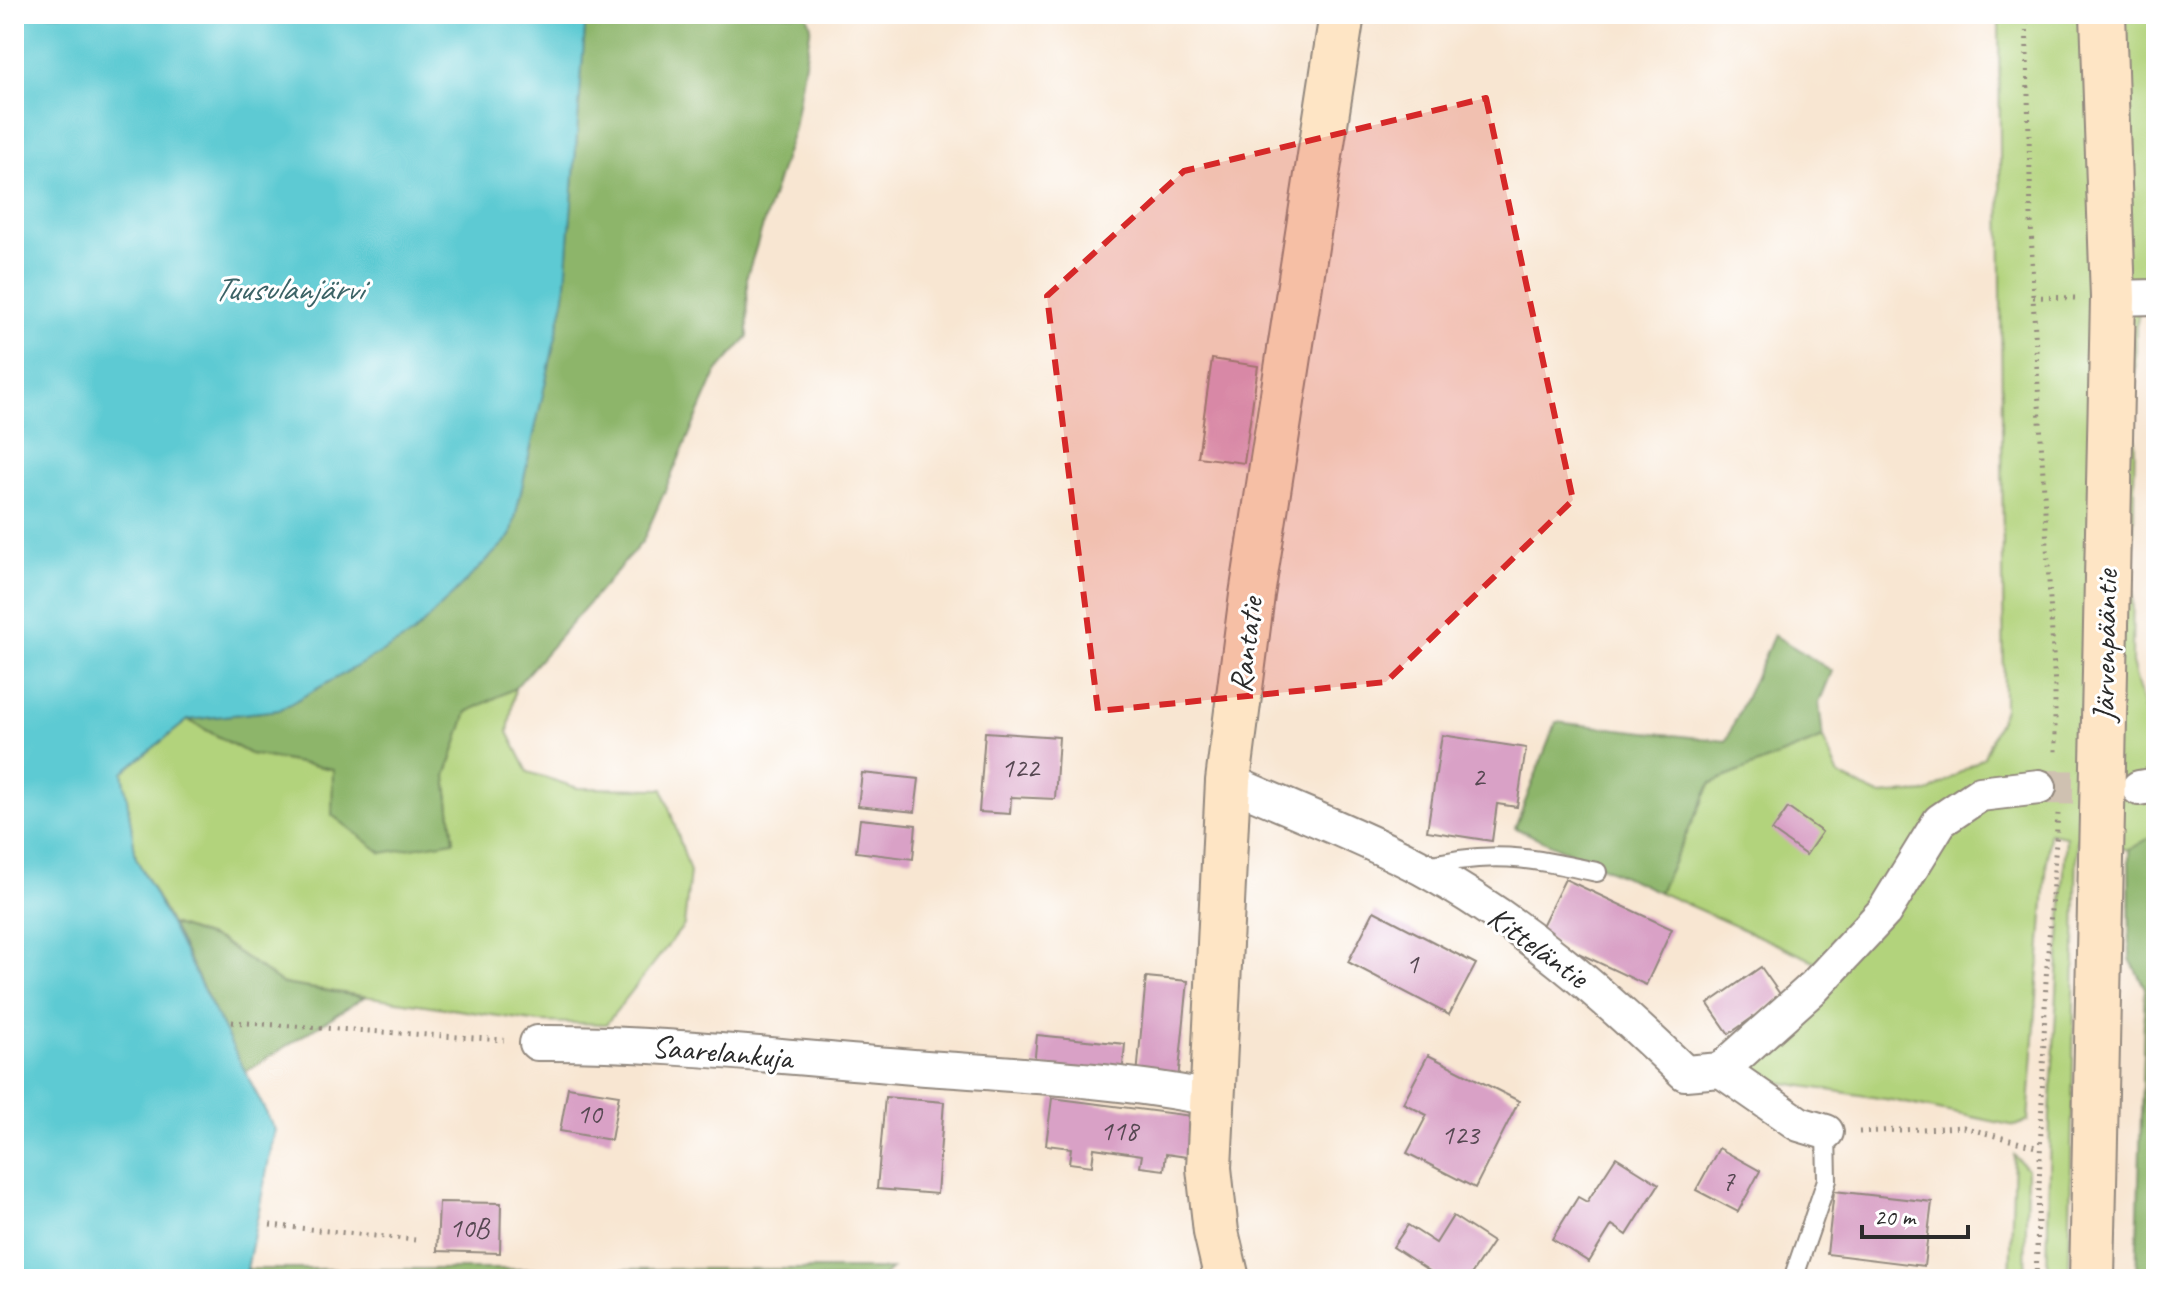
<svg xmlns="http://www.w3.org/2000/svg" width="2170" height="1293" font-family="Caveat,sans-serif">
	<rect width="100%" height="100%" fill="#fff"/>
	<filter id="ink" filterUnits="userSpaceOnUse"><feTurbulence type="fractalNoise" baseFrequency=".0125" numOctaves="2"/><feDisplacementMap in="SourceGraphic" scale="16" xChannelSelector="R" yChannelSelector="G"/><feConvolveMatrix kernelMatrix="1 2 1 2 8 2 1 2 1" color-interpolation-filters="sRGB"/></filter>
	<filter id="wash" filterUnits="userSpaceOnUse"><feTurbulence type="fractalNoise" baseFrequency=".006" numOctaves="4" result="noise"/><feDisplacementMap in="SourceGraphic" scale="32" xChannelSelector="R" yChannelSelector="G"/><feGaussianBlur stdDeviation="1.8" result="paint"/><feColorMatrix in="noise" values="0 0 0 0 0 0 0 0 0 0 0 0 0 0 0 0 0 1.4 0 .05"/><feComposite in="paint" operator="in"/></filter>
	<g filter="url(#wash)">
		<rect width="100%" height="100%" fill="#f8e6d2"/>
		<g fill="#b2d37b" stroke="#6e7f53" stroke-width="2">
			<polygon points="1999,14 2152,14 2155,238 2136,326 2132,663 2156,753 2155,836 2129,850 2077,839 2069,1279 2047,1279 2050,1116 2066,836 2049,833 2028,1121 2015,1126 1891,1100 1746,1077 1755,1053 1821,964 1659,892 1711,783 1823,738 1839,776 1879,795 1929,792 1984,757 2004,709"/>
			<polygon points="515,688 508,732 528,772 578,788 663,789 690,872 684,925 606,1024 539,1022 283,984 221,941 171,924 136,858 123,772 188,720 250,754 333,769 454,840 446,776 467,711"/>
			<polygon points="2014,1155 2027,1169 2025,1279 2010,1279"/>
		</g>
		<g fill="#8db56b" stroke="#5c704b" stroke-width="2">
			<polygon points="586,14 807,14 811,26 794,128 747,276 748,337 716,373 643,541 515,688 467,712 446,776 454,841 382,853 332,815 333,769 250,754 188,720 279,710 412,635 511,536 565,296"/>
			<polygon points="1774,635 1832,671 1819,703 1823,738 1711,783 1659,892 1515,828 1556,722 1726,741"/>
			<polygon points="2156,834 2156,1279 2136,1279 2145,988 2130,959 2129,850"/>
			<polygon points="171,924 221,941 283,984 364,997 245,1072"/>
			<polygon points="247,1269 892,1269 879,1279 245,1279"/>
		</g>
		<polygon fill="#5dcad3" stroke="#447a7f" stroke-width="2" points="14,14 586,14 565,296 511,536 412,635 279,710 188,720 123,772 136,858 275,1130 245,1279 14,1279"/>
		<g id="blocks">
			<g fill="#d9a1c6">
				<polygon points="1212,359 1258,366 1244,463 1198,457"/>
				<polygon points="985,732 1059,737 1055,799 1011,797 1010,814 979,812"/>
				<polygon points="1442,735 1526,748 1517,807 1497,804 1492,841 1427,831"/>
				<polygon points="862,773 919,779 915,812 858,806"/>
				<polygon points="1788,808 1822,832 1806,855 1772,831"/>
				<polygon points="860,819 916,825 913,859 856,852"/>
				<polygon points="1565,879 1672,929 1646,985 1538,934"/>
				<polygon points="1374,911 1476,964 1449,1015 1348,962"/>
				<polygon points="1761,967 1782,997 1729,1034 1708,1004"/>
				<polygon points="1146,977 1188,981 1178,1080 1137,1076"/>
				<polygon points="1037,1035 1125,1044 1122,1076 1034,1066"/>
				<polygon points="1428,1055 1519,1101 1475,1188 1407,1153 1427,1115 1403,1103"/>
				<polygon points="568,1087 619,1095 611,1140 560,1131"/>
				<polygon points="885,1097 944,1102 937,1194 877,1189"/>
				<polygon points="1052,1098 1192,1116 1187,1157 1166,1154 1164,1170 1140,1167 1142,1155 1094,1148 1092,1166 1069,1163 1071,1148 1046,1145"/>
				<polygon points="1719,1148 1760,1171 1738,1212 1696,1190"/>
				<polygon points="1616,1157 1659,1184 1627,1235 1612,1225 1589,1262 1552,1239 1578,1197 1587,1202"/>
				<polygon points="1834,1191 1932,1202 1924,1266 1827,1254"/>
				<polygon points="439,1202 501,1203 500,1253 437,1251"/>
				<polygon points="1453,1216 1493,1242 1468,1279 1442,1279 1393,1247 1408,1225 1436,1243"/>
			</g>
		</g>
	</g>
	<g filter="url(#ink)">
		<use href="#blocks" fill-opacity="0" stroke="#92887e" stroke-width="2"/>
		<g fill="none" stroke-linecap="round" stroke-linejoin="round">
			<polyline stroke="#cfc1b1" stroke-width="34" stroke-dasharray="34 17" stroke-linecap="butt" points="2039,787 2127,788"/>
			<defs>
				<g id="lane">
					<path d="M1422,868C1489,849 1530,858 1597,872"/>
					<polyline points="1793,1279 1827,1180 1826,1132"/>
				</g>
				<g id="street">
					<polyline points="2113,298 2156,297"/>
					<path d="M1228,781C1292,810 1360,835 1422,868C1521,922 1604,995 1685,1073L1721,1070L1799,1124L1826,1132"/>
					<polyline points="2139,788 2156,785"/>
					<path d="M537,1043C655,1042 772,1056 889,1065C996,1074 1105,1077 1210,1098"/>
					<polyline points="1721,1070 1814,987 1884,912 1940,821 1980,794 2039,787"/>
				</g>
				<g id="secondary">
					<polyline points="1227,1279 1216,1232 1209,1168 1228,781 1252,595 1342,14"/>
					<polyline points="2092,1279 2113,298 2103,14"/>
				</g>
			</defs>
			<use href="#lane" stroke="#92887e" stroke-width="22"/>
			<use href="#street" stroke="#92887e" stroke-width="38"/>
			<use href="#secondary" stroke="#92887e" stroke-width="48"/>
			<g stroke="#92887e" stroke-width="5" stroke-dasharray="2 6" stroke-linecap="butt">
				<polyline points="2026,14 2033,297 2055,688 2055,756"/>
				<polyline points="2033,297 2076,298"/>
				<polyline points="232,1022 504,1040"/>
				<polyline points="1859,1132 1963,1127 2039,1148"/>
				<polyline points="270,1225 415,1240"/>
				<polyline points="2036,1279 2046,979 2058,814"/>
			</g>
			<use href="#lane" stroke="#fff" stroke-width="18"/>
			<use href="#street" stroke="#fff" stroke-width="34"/>
			<use href="#secondary" stroke="#fee5c5" stroke-width="44"/>
		</g>
	</g>
	<path fill="#d62828" fill-opacity="0.2" stroke="#d62828" stroke-width="6" stroke-dasharray="16 10" stroke-linejoin="round" d="M1486,98L1573,500L1386,682L1098,711L1047,296L1184,171Z"/>
	<g text-anchor="middle" dominant-baseline="central" stroke-width="6" stroke-linejoin="round" paint-order="stroke">
		<g font-size="28" fill="#564852">
			<text x="1020" y="767">122</text>
			<text x="1478" y="776">2</text>
			<text x="1412" y="963">1</text>
			<text x="589" y="1113">10</text>
			<text x="1119" y="1130">118</text>
			<text x="1460" y="1134">123</text>
			<text x="1728" y="1180">7</text>
			<text x="469" y="1227">10B</text>
		</g>
		<g font-size="32" fill="#2b2b2b" stroke="#fff">
			<text transform="translate(1246 645) rotate(-83)">Rantatie</text>
			<text transform="translate(2105 646) rotate(-89)">Järvenpääntie</text>
			<text transform="translate(1538 947) rotate(36)">Kitteläntie</text>
			<text transform="translate(722 1052) rotate(5)">Saarelankuja</text>
		</g>
		<g font-size="34" font-style="italic" fill="#3c6366" stroke="#fff">
			<text x="288" y="288">Tuusulanjärvi</text>
		</g>
	</g>
	<rect width="2170" height="1293" fill="none" stroke="#fff" stroke-width="48"/>
	<path d="M1862 1225v12h106v-12" fill="none" stroke="#2b2b2b" stroke-width="4"/>
	<text x="1874" y="1225" font-size="24" fill="#2b2b2b" stroke="#ffffff" stroke-width="6" paint-order="stroke">20 m</text>
</svg>
